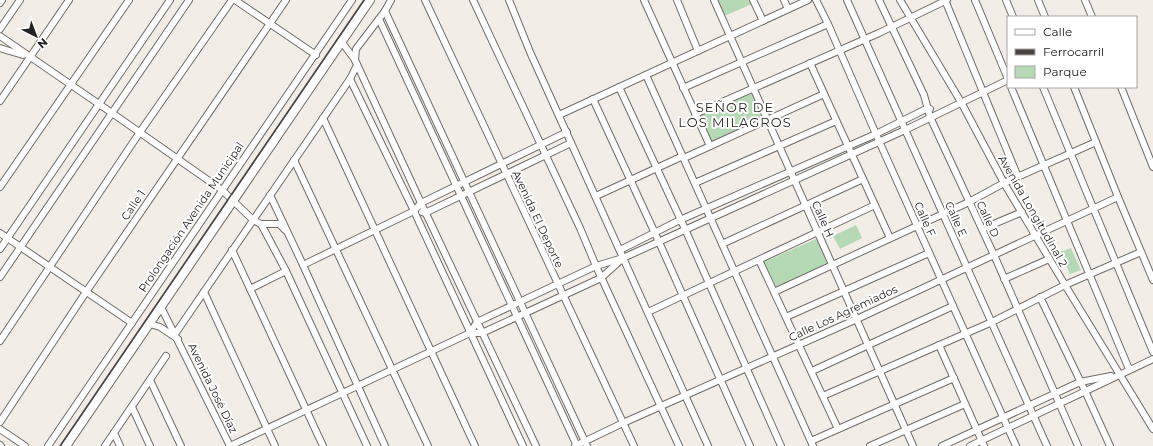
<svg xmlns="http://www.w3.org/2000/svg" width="1153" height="446" font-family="Montserrat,sans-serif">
	<rect width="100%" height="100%" fill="#f3ede8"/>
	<g fill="#b4d9b4">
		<polygon points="717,0 750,0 752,4 724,16"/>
		<polygon points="750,91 763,119 711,143 697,115"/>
		<polygon points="856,225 862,238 840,249 833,236"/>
		<polygon points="816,239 830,263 777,288 764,262"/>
		<polygon points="1071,248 1081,270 1070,274 1060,252"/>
	</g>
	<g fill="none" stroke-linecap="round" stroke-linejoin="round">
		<defs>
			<g id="minor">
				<polyline points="235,0 316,55"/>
				<polyline points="425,0 634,446"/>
				<polyline points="473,0 580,228 596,266 679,446"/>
				<polyline points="509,0 530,52 708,446"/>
				<polyline points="644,0 710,146"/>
				<polyline points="677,0 698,51"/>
				<polyline points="714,0 913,446"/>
				<polyline points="753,0 763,21"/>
				<polyline points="784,0 788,9"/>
				<polyline points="816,0 828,24 879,141 1016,446"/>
				<polyline points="847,0 1047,446"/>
				<polyline points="879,0 924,95 930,117 994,255 1078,446"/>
				<polyline points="900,0 961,102 1004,183 1065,285 1153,429"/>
				<polyline points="945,0 1018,177"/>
				<polyline points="975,0 1008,79"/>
				<polyline points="1006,0 1013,17"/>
				<polyline points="1038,0 1045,17"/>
				<polyline points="1085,0 1092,17"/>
				<polyline points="0,3 2,0"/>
				<polyline points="385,11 587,446"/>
				<polyline points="379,19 577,446"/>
				<polyline points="0,29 20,0"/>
				<polyline points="0,36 112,113 222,190 253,220 261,224 286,271 367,446"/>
				<polyline points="341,41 355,60 421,203 536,446"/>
				<polyline points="0,48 23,55"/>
				<polyline points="355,60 356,49 385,11 391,0"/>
				<polyline points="810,63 890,238"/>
				<polyline points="646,75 813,446"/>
				<polyline points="350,79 414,211 523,446"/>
				<polyline points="619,87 685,229 781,446"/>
				<polyline points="1011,87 1129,369"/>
				<polyline points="1043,87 1153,352"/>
				<polyline points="1074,87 1118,197 1153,280"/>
				<polyline points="1121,87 1153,167"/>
				<polyline points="683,88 828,24"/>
				<polyline points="593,99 659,242 750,446"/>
				<polyline points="0,101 69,0"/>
				<polyline points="695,114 879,33 947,0"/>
				<polyline points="559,115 808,0"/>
				<polyline points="323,118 475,446"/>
				<polyline points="684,158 824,94"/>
				<polyline points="294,160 428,446"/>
				<polyline points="695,183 836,121"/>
				<polyline points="0,187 129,0"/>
				<polyline points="270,195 303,265 385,446"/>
				<polyline points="596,196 683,156"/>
				<polyline points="422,212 425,213 571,143"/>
				<polyline points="261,224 279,224 285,230"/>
				<polyline points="982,229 1022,212"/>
				<polyline points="0,233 132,323"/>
				<polyline points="722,244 863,179"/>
				<polyline points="0,249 170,0"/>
				<polyline points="232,250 323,446"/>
				<polyline points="620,250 680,220 876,134 928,108 930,109"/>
				<polyline points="759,260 838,429"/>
				<polyline points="303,265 414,211 421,203 567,132"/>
				<polyline points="0,277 189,0"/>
				<polyline points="1004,279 1049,259"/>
				<polyline points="250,289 286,271"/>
				<polyline points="204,292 275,446"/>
				<polyline points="774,292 969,202 1004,183 1096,142"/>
				<polyline points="1040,297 1085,391 1110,446"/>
				<polyline points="161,307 230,446"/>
				<polyline points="648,312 875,205"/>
				<polyline points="786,317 929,253"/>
				<polyline points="150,324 160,327 178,339"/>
				<polyline points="470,333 477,322 596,266 623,258 905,130 1008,80"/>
				<polyline points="175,334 350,79 357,65"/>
				<polyline points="0,341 140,132 232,0"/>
				<polyline points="939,345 984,446"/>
				<polyline points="812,371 953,306"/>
				<polyline points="150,380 181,446"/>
				<polyline points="823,396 992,322 1065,285 1141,252"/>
				<polyline points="132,407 150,446"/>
				<polyline points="0,422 86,292 286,0"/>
				<polyline points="0,429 25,446"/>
				<polyline points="114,433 120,446"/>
				<polyline points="811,441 954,378"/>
				<polyline points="0,445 1,446"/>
				<polyline points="48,446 352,0"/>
				<polyline points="105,446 166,356"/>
				<polyline points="230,446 470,333 482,333 601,278 622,259"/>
				<polyline points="575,446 623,423 857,319 1118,197"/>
				<polyline points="870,446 965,404"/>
				<polyline points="942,446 1080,382 1111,376"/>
				<polyline points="970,446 1153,359"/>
			</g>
			<polyline id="major" points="66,446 370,0"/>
		</defs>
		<use href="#minor" stroke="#716c67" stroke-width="8"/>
		<use href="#major" stroke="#716c67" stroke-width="10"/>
		<use href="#minor" stroke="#fff" stroke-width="6"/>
		<use href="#major" stroke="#fff" stroke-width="8"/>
		<polyline stroke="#494644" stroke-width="1.5" points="60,446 364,0"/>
	</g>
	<g text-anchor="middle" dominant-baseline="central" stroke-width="4" stroke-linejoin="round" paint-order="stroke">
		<g font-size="11" fill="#23211f" stroke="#fff">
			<text transform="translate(133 205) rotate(-56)">Calle 1</text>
			<text transform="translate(1033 211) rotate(60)">Avenida Longitudinal 2</text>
			<text transform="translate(191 217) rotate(-56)">Prolongación Avenida Municipal</text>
			<text transform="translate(538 219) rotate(65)">Avenida El Deporte</text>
			<text transform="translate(823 219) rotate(66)">Calle H</text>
			<text transform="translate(925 219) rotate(66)">Calle F</text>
			<text transform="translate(956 219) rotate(66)">Calle E</text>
			<text transform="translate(988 219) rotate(65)">Calle D</text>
			<text transform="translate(843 313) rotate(-25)">Calle Los Agremiados</text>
			<text transform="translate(213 388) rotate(64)">Avenida José Díaz</text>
		</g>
		<g font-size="13" letter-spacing="1" fill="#2d2925" stroke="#fff">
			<text x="735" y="107">SEÑOR DE<tspan x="735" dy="15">LOS MILAGROS</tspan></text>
		</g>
	</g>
	<rect x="1007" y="16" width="130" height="72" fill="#ffffff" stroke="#a7a6a5"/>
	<rect x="1015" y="29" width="20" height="6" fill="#ffffff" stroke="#a7a6a5"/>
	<text x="1043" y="36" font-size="12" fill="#23211f">Calle</text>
	<rect x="1015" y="49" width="20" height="6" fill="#494644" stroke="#a7a6a5"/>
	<text x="1043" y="56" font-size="12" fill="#23211f">Ferrocarril</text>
	<rect x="1015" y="66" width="20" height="12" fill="#b4d9b4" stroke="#a7a6a5"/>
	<text x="1043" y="76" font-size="12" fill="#23211f">Parque</text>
	<g transform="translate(36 36) rotate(138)" stroke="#ffffff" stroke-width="3" paint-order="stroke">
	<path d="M0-3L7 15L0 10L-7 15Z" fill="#23211f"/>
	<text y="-6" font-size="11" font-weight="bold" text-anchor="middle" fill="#23211f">N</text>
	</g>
</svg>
